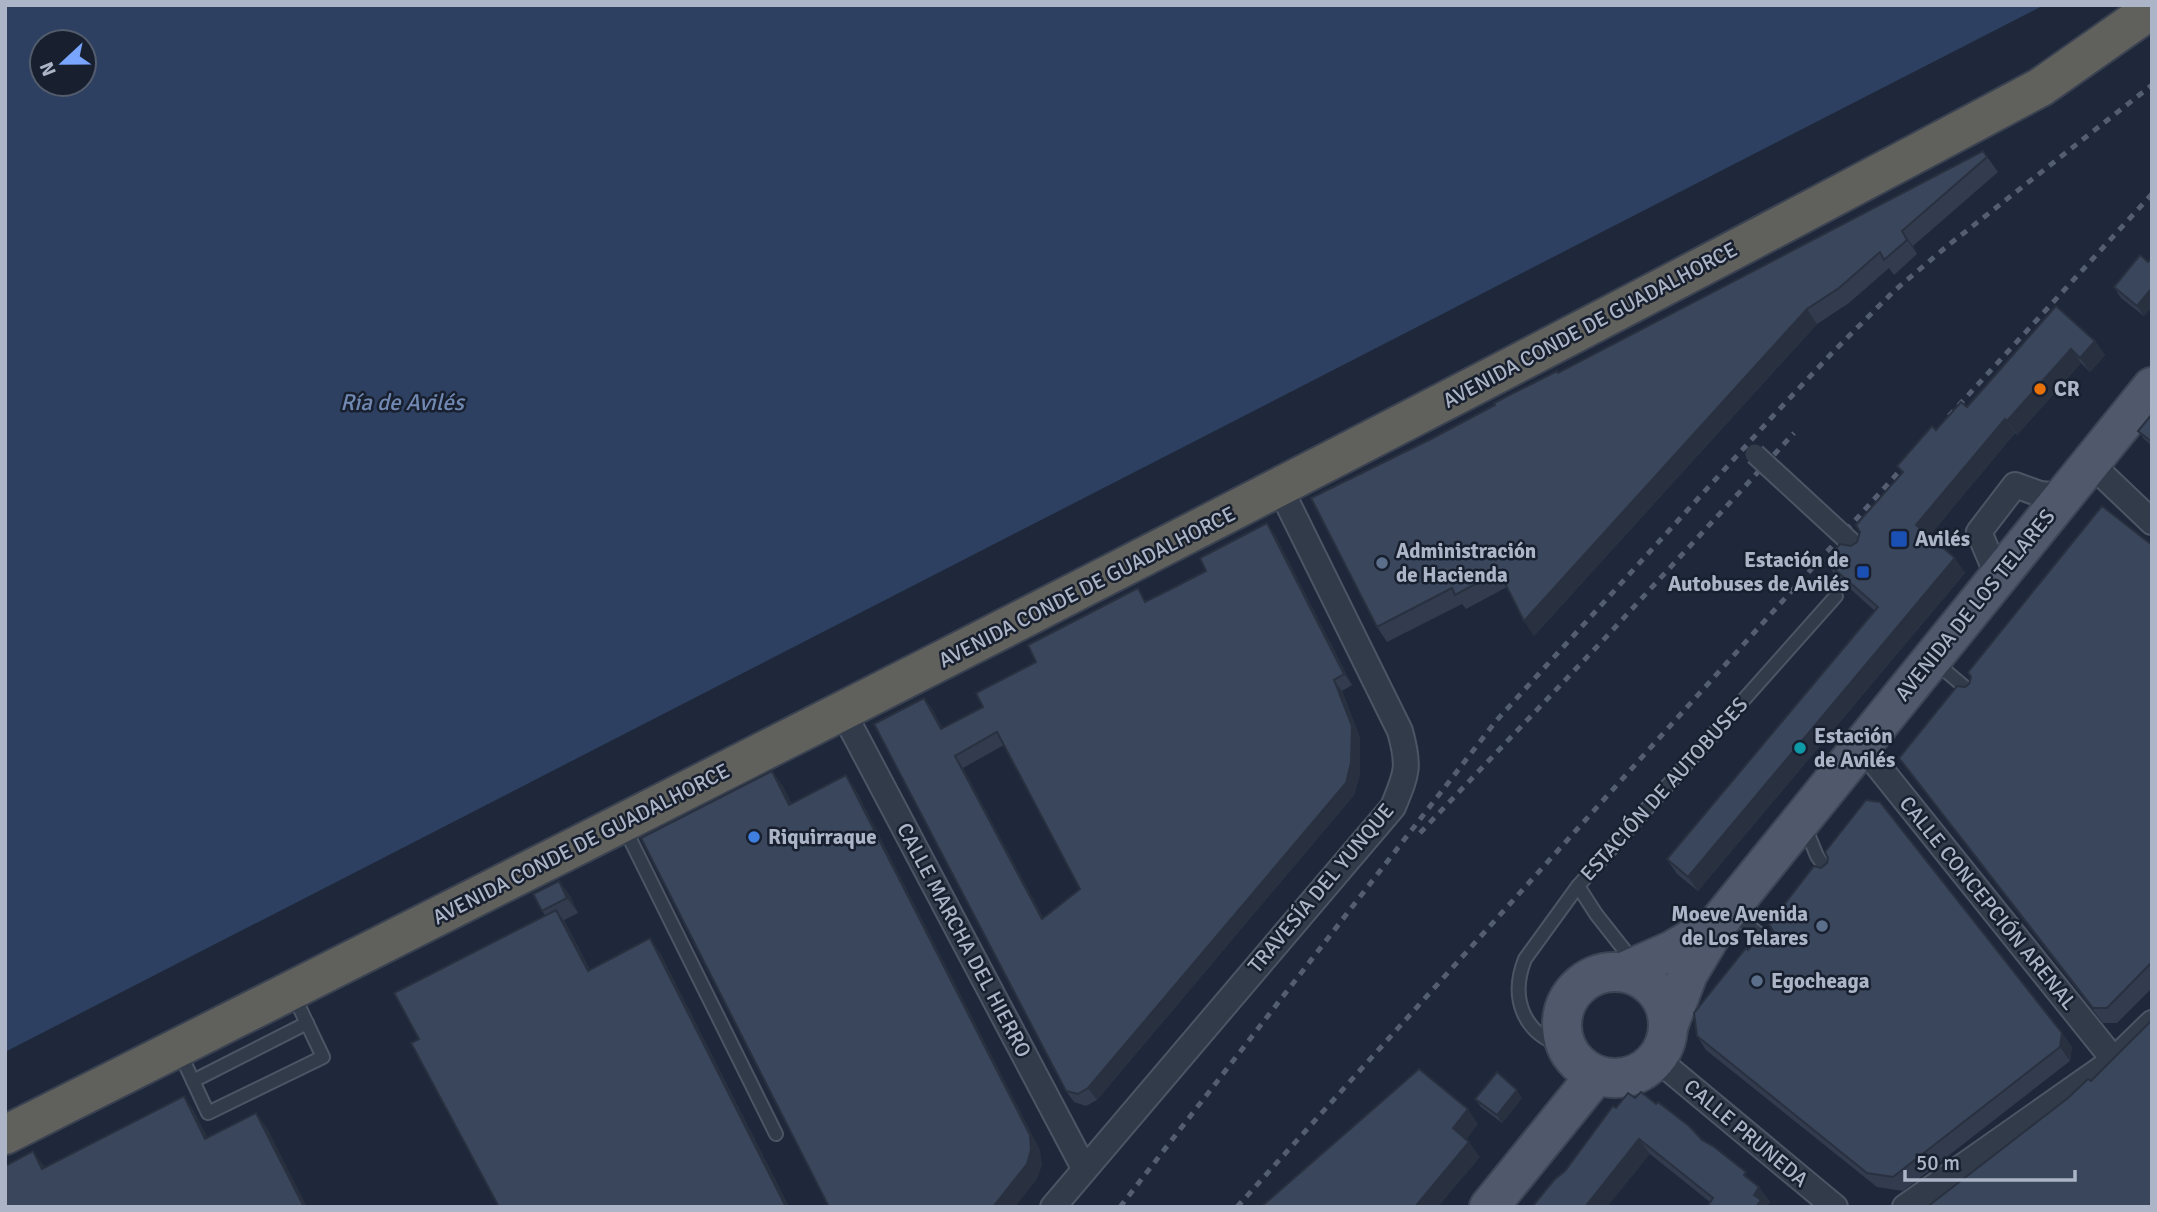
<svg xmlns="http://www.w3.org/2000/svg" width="2157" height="1212" font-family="Signika,sans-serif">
	<rect width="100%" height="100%" fill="#1e283a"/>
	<path fill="#2e4061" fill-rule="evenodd" d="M5,5H2044L5,1052ZM42,42H84V84H42Z"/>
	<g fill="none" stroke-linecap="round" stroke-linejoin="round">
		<defs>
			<g id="service">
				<polyline points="1935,662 1973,694"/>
				<polyline points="624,827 776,1134"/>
				<polyline points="1805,827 1817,856 1829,873"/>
				<polyline points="1578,886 1596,914 1655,989"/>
				<polyline points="1731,913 1774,945"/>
				<path d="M1567,1047C1524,1036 1509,999 1525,959L1578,886L1836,596"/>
				<polyline points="179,1051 208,1113 323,1057 293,994"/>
				<polyline points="193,1081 307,1023"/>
			</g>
			<g id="minor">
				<polyline points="2090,463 2152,522"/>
				<polyline points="1998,577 1979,532 2015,485 2040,494 2063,496"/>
				<polyline points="843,712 1084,1168"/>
				<polyline points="1862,746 2114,1060"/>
				<polyline points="1657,1059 1835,1207"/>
				<path d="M1053,1207L1393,807C1407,773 1410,767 1400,731L1280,488"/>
				<polyline points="1905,1207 2114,1060 2152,1023"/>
			</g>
			<g id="primary">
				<polyline points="1623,972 1671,951 1715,925"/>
				<circle cx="1615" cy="1025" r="53"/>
				<polyline points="1669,1024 1688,974 1719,922 2152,387"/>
				<polyline points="1489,1207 1596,1075"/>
			</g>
			<path id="trunk" d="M5,1135C687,791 1368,447 2041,87L2152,9"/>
		</defs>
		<use href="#service" stroke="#4d5565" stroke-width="16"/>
		<use href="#minor" stroke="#4d5565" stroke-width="28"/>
		<use href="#primary" stroke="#3c4454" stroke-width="42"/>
		<use href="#trunk" stroke="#3a4252" stroke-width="42"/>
		<use href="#service" stroke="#323b4a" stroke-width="12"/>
		<use href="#minor" stroke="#323b4a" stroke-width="24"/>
		<use href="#primary" stroke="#50596b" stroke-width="38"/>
		<use href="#trunk" stroke="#60605c" stroke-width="38"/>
		<g stroke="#545e72" stroke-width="5" stroke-dasharray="7 7" stroke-linecap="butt">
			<polyline points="1949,416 2152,194"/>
			<polyline points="1420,833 1608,635 1794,433"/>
			<polyline points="1120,1207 1496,721 1773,416 1832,353 1894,291 1946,247 2152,85"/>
			<polyline points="1237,1207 1914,455"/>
		</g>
		<defs>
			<polyline id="pedestrian-bridge" points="1755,454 1858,549"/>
		</defs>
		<use href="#pedestrian-bridge" stroke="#4d5565" stroke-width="23" stroke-linecap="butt"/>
		<use href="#pedestrian-bridge" stroke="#323b4a" stroke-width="19"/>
	</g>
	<g fill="#323c4e" fill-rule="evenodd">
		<polygon points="1983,151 1998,172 1913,246 1917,254 1894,275 1889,268 1849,303 1817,324 1534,636 1507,587 1466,609 1462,604 1387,642 1377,627 1431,439"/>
		<polygon points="2152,258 2152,307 2144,316 2121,298 2114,287 2148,262"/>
		<polygon points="2056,306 2095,341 2105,355 2090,372 2081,363 2017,435 2015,433 1929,536 1965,573 1698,891 1677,874 1667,859 1875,611 1835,575 1825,561 1857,542 1902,473 1897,466 1936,430 1967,407"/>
		<polygon points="2152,414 2152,446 2144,439 2138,431"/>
		<path d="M1275,535L1352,685L1342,691L1360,738V774L1354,795L1097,1100L1086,1106L1074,1102L1066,1091L924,698L932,709L942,728L983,707L1036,662L1147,601ZM1004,745L1080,889L1043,918L963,768Z"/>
		<polygon points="2152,545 2152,988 2117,1023 2103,1023 1899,758 1965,687"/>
		<polygon points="559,881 570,896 578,913 564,920 590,970 660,953 789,1207 499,1207 419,1039 545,915 542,911"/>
		<polygon points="1771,937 2062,1033 2072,1047 2070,1061 1903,1191 1877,1187 1706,1050 1697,1036 1748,950"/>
		<polygon points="1522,1098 1502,1123 1481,1107 1475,1099"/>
		<polygon points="1635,1098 1702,1140 1759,1187 1770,1202 1766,1207 1707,1207 1710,1202 1650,1154 1565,1171 1616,1108"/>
	</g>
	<g fill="#293140">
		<polygon points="1902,231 1913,246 1917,254 1907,240"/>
		<polygon points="2152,288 2152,307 2144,316 2137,306"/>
		<polygon points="1807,309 1817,324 1534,636 1524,621"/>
		<polygon points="2095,341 2105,355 2090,372 2080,358"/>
		<polygon points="2071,349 2081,363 2017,435 2007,421"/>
		<polygon points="2005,419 2015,433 1926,540 1916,525"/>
		<polygon points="1267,523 1275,535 1352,685 1344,674"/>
		<polygon points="1955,558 1965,573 1698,891 1688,877"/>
		<polygon points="1334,680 1342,691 1360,738 1360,774 1354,795 1097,1100 1088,1088"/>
		<polygon points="924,698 932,709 949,740 941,729"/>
		<polygon points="955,756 963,768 1050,930 1042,919"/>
		<polygon points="772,771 783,786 800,820 789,805"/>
		<polygon points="846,775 856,790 1040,1150 1042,1165 1037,1179 1015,1207 993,1207"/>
		<polygon points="559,881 570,896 578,913 567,898"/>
		<polygon points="556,910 567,925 598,986 588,971"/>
		<polygon points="650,938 660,953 789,1207 786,1207"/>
		<polygon points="2062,1033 2072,1047 2070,1061 2060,1047"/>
		<polygon points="1517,1090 1522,1098 1502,1123 1497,1115"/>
		<polygon points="184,1096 194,1111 216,1154 205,1139"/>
		<polygon points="1468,1109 1478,1124 1464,1143 1453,1128"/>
		<polygon points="256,1113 267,1128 307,1207 304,1207"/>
		<polygon points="1639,1139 1650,1154 1607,1207 1585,1207"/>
		<polygon points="1469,1142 1480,1157 1438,1207 1415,1207"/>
		<polygon points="33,1151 44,1166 53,1184 42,1169"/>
		<polygon points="1759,1187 1770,1202 1766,1207 1756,1207 1754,1195"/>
	</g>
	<g fill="#3a465b" stroke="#293140" stroke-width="2" fill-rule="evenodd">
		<polygon points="1983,151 1987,157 1902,231 1907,240 1884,260 1880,252 1839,288 1807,309 1524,621 1499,571 1455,595 1452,588 1377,627 1311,498 1431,439 1495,405 1494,403 1557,371 1558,373"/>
		<polygon points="2140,255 2148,262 2152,258 2152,288 2137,306 2114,287"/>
		<polygon points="2056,306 2095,341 2080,358 2071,349 2007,421 2005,419 1916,525 1955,558 1688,877 1667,859 1878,607 1825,561 1840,544 1851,546 1857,542 1860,532 1856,525 1903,472 1897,466 1932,426 1936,430 1961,402 1967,407"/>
		<polygon points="2152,414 2152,442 2138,431"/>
		<polygon points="2102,506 2152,545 2152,962 2107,1008 2093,1008 1899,758 1957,686 1965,687 1969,684 1971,677 1968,672"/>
		<path d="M1267,523L1344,674L1334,680L1352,726L1351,763L1346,783L1088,1088L1078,1094L1066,1091L874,724L924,698L941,729L983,707L976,693L1036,662L1028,645L1138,588L1145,602L1171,589L1206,571L1200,558ZM997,732L1080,889L1042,919L955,756Z"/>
		<polygon points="772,771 789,805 846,775 1030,1135 1031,1150 1027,1164 993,1207 829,1207 641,838"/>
		<polygon points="1866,800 1880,802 2062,1033 2060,1047 1893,1177 1867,1173 1697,1036 1694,1013 1746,948 1748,950 1758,937 1764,940 1771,937 1773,931 1769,924 1814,866 1821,868 1827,863 1828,858 1825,852"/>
		<polygon points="559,881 567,898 542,911 533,894"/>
		<polygon points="556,910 588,971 650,938 786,1207 499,1207 411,1043 419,1039 394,993"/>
		<polygon points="2152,1020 2152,1207 1927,1207 2068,1098 2088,1079 2091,1081"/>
		<polygon points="1419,1069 1468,1109 1453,1128 1469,1142 1415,1207 1261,1207"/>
		<polygon points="1497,1072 1517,1090 1497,1115 1475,1099"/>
		<polygon points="1641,1092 1656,1104 1658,1102 1689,1126 1702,1140 1713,1146 1746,1172 1744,1175 1759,1187 1754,1195 1761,1200 1756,1207 1707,1207 1713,1198 1639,1139 1585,1207 1532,1207 1554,1180 1565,1171 1613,1106 1616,1108 1628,1093 1635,1098"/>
		<polygon points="184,1096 205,1139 256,1113 304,1207 5,1207 5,1166 33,1151 42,1169"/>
	</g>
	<circle fill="#e8710a" stroke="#18202f" stroke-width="2.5" cx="2040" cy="389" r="7"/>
	<g fill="#1a4fb4" stroke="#18202f" stroke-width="2.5">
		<rect x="1890" y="530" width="18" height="18" rx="3.5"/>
		<rect x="1856" y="565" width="14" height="14" rx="3.5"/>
	</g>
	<g fill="#5c6f8a" stroke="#18202f" stroke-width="2.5">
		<circle cx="1382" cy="563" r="7"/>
		<circle cx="1822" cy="926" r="7"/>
		<circle cx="1757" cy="981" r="7"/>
	</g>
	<circle fill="#0f9aa8" stroke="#18202f" stroke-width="2.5" cx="1800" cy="748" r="7"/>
	<circle fill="#3f7fe0" stroke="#18202f" stroke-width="2.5" cx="754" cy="837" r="7"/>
	<g text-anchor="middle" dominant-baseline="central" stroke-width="5" stroke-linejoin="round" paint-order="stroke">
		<g font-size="21" fill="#acb5c7" stroke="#18202f">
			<text transform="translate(1590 325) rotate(-28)">AVENIDA CONDE DE GUADALHORCE</text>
			<text transform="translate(1087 587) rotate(-27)">AVENIDA CONDE DE GUADALHORCE</text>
			<text transform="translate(1975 605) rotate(-51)">AVENIDA DE LOS TELARES</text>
			<text transform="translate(1664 789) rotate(-48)">ESTACIÓN DE AUTOBUSES</text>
			<text transform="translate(581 844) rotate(-27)">AVENIDA CONDE DE GUADALHORCE</text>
			<text transform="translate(1321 888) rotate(-50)">TRAVESÍA DEL YUNQUE</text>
			<text transform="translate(1988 903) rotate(51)">CALLE CONCEPCIÓN ARENAL</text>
			<text transform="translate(964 940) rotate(62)">CALLE MARCHA DEL HIERRO</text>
			<text transform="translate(1746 1133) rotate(40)">CALLE PRUNEDA</text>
		</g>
		<g font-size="21" font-weight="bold" fill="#acb5c7" stroke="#18202f" text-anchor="start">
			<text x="2054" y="389">CR</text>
			<text x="1915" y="539">Avilés</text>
			<text x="1396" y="551">Administración<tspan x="1396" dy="24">de Hacienda</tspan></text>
			<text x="1849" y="560" text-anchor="end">Estación de<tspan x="1849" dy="24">Autobuses de Avilés</tspan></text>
			<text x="1814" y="736">Estación<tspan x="1814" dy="24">de Avilés</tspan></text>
			<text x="768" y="837">Riquirraque</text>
			<text x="1808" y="914" text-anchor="end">Moeve Avenida<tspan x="1808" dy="24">de Los Telares</tspan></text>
			<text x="1771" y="981">Egocheaga</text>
		</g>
		<g font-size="23" font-style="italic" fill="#7189b2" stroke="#18202f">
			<text x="402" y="402">Ría de Avilés</text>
		</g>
	</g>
	<rect width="2157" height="1212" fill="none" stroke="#acb5c7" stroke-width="14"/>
	<g transform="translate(63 63) rotate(248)"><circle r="33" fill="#18202f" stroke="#535c6c" stroke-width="2"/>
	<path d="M0-5L12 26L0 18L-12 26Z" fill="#79a5ff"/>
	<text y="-10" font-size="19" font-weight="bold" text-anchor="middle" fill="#acb5c7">N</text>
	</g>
	<path d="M1905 1170v10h170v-10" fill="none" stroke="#acb5c7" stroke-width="3.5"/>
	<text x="1916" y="1170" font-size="21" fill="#acb5c7" stroke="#18202f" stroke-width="5" paint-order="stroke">50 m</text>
</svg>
